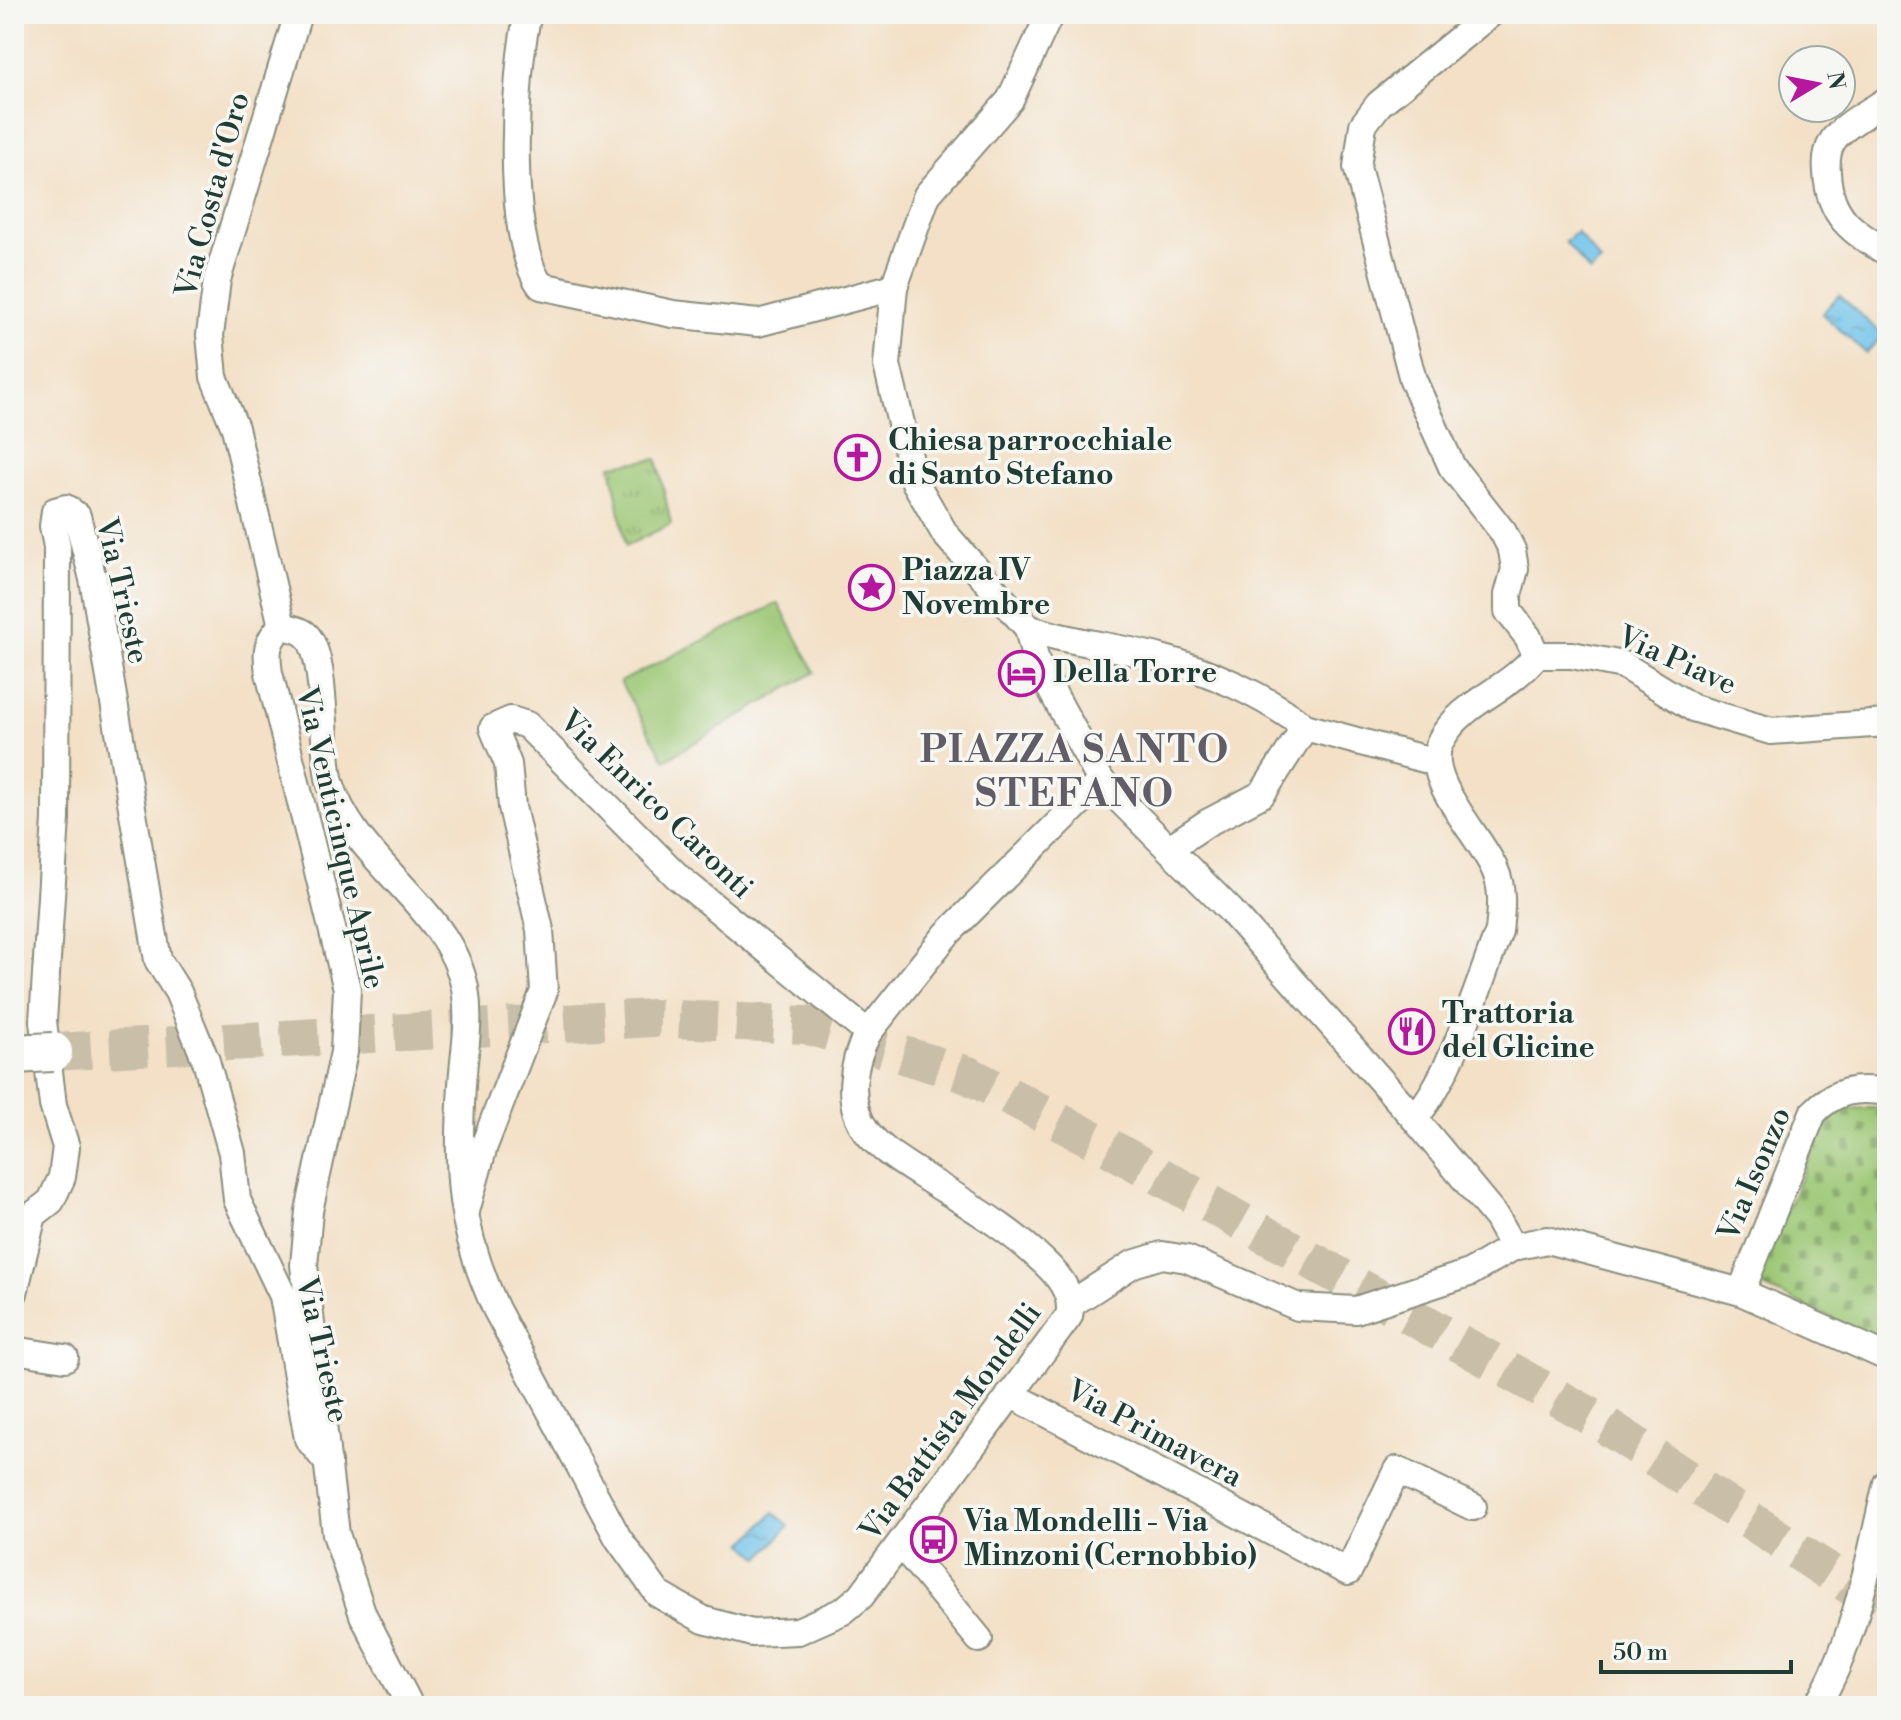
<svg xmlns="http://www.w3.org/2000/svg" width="1901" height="1720" font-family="'Libre Bodoni',serif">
	<defs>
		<pattern id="grass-tufts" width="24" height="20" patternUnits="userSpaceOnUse" patternTransform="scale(2)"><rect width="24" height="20" fill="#9cc774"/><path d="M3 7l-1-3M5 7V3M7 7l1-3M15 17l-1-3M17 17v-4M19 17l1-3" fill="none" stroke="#7fa360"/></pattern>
		<pattern id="cemetery-stones" width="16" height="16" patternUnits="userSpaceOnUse" patternTransform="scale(2)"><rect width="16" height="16" fill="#9cc774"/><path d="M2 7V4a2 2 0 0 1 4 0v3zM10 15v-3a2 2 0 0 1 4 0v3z" fill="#7fa360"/></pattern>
		<pattern id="water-ripples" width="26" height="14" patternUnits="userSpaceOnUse" patternTransform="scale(2)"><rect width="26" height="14" fill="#6fc2eb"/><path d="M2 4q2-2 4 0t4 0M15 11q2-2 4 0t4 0" fill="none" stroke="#5b9fbf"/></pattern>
	</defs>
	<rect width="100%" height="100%" fill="#f6f6f2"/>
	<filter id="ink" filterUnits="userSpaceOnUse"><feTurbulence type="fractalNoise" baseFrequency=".0125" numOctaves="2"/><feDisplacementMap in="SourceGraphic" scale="16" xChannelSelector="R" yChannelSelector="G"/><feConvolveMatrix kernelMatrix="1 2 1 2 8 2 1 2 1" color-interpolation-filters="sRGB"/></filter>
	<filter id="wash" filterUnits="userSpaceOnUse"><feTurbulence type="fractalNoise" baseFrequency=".006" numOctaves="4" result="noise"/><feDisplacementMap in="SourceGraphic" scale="32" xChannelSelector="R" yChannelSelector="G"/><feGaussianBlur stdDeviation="1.8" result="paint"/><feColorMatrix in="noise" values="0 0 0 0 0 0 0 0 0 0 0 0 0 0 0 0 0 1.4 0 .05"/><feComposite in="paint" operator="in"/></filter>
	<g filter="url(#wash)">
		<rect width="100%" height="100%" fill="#f3e0c6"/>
		<polygon fill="url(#grass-tufts)" stroke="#5e8254" stroke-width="2" points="657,459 671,524 626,546 611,465"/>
		<polygon fill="url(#cemetery-stones)" stroke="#5e8254" stroke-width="2" points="1872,1108 1887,1110 1887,1344 1755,1283 1819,1136 1838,1109"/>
		<polygon fill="#9cc774" stroke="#5e8254" stroke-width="2" points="778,603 815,672 665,760 620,682"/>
		<g fill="url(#water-ripples)" stroke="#478090" stroke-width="2">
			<polygon points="1577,232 1601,262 1590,272 1565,242"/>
			<polygon points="1839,295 1883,335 1866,353 1822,314"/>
			<polygon points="774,1512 789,1526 760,1558 744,1544"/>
		</g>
	</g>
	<g filter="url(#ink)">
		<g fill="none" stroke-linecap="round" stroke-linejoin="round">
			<polyline stroke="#c9bfa9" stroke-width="38" stroke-dasharray="38 19" stroke-linecap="butt" points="53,1052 653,1018 806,1025 968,1075 1108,1147 1599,1421 1887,1610"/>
			<defs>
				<g id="minor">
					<path d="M528,14C514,71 505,239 541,286L673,314L758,323L894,287"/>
					<polyline points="1050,14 1010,100 927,195 894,287 887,365 915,482 945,534 1028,628 1036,662 1101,781 1231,911 1414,1118 1497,1218 1513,1247"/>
					<polyline points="1490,14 1379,104 1363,125 1357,167 1413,380 1452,467 1503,532 1512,550 1515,569 1508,595 1508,611 1528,637 1536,655"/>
					<path d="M1887,100C1872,111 1841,126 1832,142C1827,151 1826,162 1827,172C1829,216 1852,232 1887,252"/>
					<path d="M282,626C289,628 299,629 305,634C328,653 321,749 330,782C353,862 449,906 465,988C471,1023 464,1051 462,1085C457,1175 458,1226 496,1309L618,1538L658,1594L704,1620L752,1633L798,1631L843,1611L861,1596L1069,1316C1074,1295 1060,1277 1045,1263C1008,1227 963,1202 920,1174C902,1162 881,1150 867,1132C845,1103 852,1063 868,1033L946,935L1101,781"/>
					<path d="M282,626C266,641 266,652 269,673L347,989L344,1052L309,1211L304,1265L336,1534L363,1615L410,1706"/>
					<polyline points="282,626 235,428 214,377 210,335 217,280 298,14"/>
					<path d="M1028,628C1071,643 1117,646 1161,658C1210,671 1265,696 1305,727L1435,762"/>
					<polyline points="1536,655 1572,655 1623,665 1693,708 1771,731 1887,723"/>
					<polyline points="1171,847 1207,823 1262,794 1305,727"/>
					<path d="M1414,1118C1451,1080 1479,982 1499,931C1501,910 1504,890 1495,870C1480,834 1420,778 1441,740C1463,700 1509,691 1536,655"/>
					<polyline points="466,1211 484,1146 544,991 540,930 512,807 508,764 493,728 511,720 527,725 678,877 868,1033"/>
					<path d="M1741,1292L1813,1113C1835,1090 1856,1087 1887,1092"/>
					<polyline points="14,1293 33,1215 51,1201 62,1177 66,1147 53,1105 43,1021 56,819 57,547 53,526 55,511 66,508 77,516 93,579 158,960 178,992 206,1061 232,1153 237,1200 283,1296 308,1439 328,1463"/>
					<polyline points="1071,1304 1133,1264 1162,1255 1187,1259 1298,1307 1356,1310 1469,1273 1513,1247 1547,1240 1741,1292 1887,1357"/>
					<polyline points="14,1350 65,1358"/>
					<polyline points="1010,1394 1348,1572 1397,1470 1473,1507"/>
					<polyline points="901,1544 979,1639"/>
					<path d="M1816,1706C1854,1648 1871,1551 1887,1483"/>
				</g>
			</defs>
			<use href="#minor" stroke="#898e7d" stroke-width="30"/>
			<use href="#minor" stroke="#fff" stroke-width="26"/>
			<defs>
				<polyline id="highway-bridge" points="14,1054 53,1052"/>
			</defs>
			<use href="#highway-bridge" stroke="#898e7d" stroke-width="42" stroke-linecap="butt"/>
			<use href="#highway-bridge" stroke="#fff" stroke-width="38"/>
		</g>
	</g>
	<defs>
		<symbol id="church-ring" viewBox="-11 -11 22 22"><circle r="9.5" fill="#f6f6f2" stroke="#b5179e" stroke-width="1.5"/><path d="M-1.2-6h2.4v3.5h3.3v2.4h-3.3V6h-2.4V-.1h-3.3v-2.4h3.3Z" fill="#b5179e"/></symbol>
		<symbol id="sight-ring" viewBox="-11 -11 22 22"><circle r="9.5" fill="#f6f6f2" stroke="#b5179e" stroke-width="1.5"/><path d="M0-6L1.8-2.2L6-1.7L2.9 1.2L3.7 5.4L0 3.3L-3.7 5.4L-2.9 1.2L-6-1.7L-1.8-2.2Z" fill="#b5179e"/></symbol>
		<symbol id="hotel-ring" viewBox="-11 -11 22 22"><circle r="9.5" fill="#f6f6f2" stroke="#b5179e" stroke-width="1.5"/><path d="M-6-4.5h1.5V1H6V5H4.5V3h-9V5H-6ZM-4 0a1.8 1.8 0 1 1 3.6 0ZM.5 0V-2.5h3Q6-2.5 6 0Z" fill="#b5179e"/></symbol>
		<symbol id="restaurant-ring" viewBox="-11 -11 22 22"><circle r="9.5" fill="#f6f6f2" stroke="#b5179e" stroke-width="1.5"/><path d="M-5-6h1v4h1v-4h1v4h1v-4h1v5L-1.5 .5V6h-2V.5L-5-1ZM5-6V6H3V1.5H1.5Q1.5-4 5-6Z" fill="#b5179e"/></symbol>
		<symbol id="bus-ring" viewBox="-11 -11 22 22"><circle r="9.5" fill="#f6f6f2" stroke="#b5179e" stroke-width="1.5"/><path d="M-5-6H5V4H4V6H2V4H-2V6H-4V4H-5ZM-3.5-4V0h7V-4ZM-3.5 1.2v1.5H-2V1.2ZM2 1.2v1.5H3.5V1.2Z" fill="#b5179e"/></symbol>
	</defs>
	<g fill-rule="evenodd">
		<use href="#church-ring" x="832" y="432" width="51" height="51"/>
		<use href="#sight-ring" x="846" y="562" width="51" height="51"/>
		<use href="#hotel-ring" x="996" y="648" width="51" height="51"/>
		<use href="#restaurant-ring" x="1386" y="1006" width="51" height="51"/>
		<use href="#bus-ring" x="908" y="1514" width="51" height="51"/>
	</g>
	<g text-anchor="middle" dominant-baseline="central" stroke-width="7" stroke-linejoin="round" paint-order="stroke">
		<g font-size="30" fill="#1f3d34" stroke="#f6f6f2">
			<text transform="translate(213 195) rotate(-75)">Via Costa d'Oro</text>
			<text transform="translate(122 591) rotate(77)">Via Trieste</text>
			<text transform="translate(1677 661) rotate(24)">Via Piave</text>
			<text transform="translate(656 805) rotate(44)">Via Enrico Caronti</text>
			<text transform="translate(340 838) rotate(77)">Via Venticinque Aprile</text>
			<text transform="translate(1755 1174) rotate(-67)">Via Isonzo</text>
			<text transform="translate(322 1350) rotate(77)">Via Trieste</text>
			<text transform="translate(951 1422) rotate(-54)">Via Battista Mondelli</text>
			<text transform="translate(1154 1434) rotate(28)">Via Primavera</text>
		</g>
		<g font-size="30" font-weight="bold" fill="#1f3d34" stroke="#f6f6f2" text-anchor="start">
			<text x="888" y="441">Chiesa parrocchiale<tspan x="888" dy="34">di Santo Stefano</tspan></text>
			<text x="902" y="571">Piazza IV<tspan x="902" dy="34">Novembre</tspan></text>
			<text x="1053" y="673">Della Torre</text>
			<text x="1442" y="1014">Trattoria<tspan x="1442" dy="34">del Glicine</tspan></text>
			<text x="964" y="1522">Via Mondelli - Via<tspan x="964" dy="34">Minzoni (Cernobbio)</tspan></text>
		</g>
		<g font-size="38" font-weight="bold" letter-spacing="2" fill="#615d66" stroke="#f6f6f2">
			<text x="1075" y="750">PIAZZA SANTO<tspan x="1075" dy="44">STEFANO</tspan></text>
		</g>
	</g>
	<rect width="1901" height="1720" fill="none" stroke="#f6f6f2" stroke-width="48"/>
	<g transform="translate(1817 84) rotate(80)"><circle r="38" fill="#f6f6f2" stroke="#a0aca6" stroke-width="2"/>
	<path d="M0-6L14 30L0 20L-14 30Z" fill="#b5179e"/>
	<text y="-12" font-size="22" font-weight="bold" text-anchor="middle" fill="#1f3d34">N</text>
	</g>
	<path d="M1601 1660v12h190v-12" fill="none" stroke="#1f3d34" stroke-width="4"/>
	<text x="1613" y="1660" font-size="24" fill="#1f3d34" stroke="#f6f6f2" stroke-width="6" paint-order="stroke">50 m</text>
</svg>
